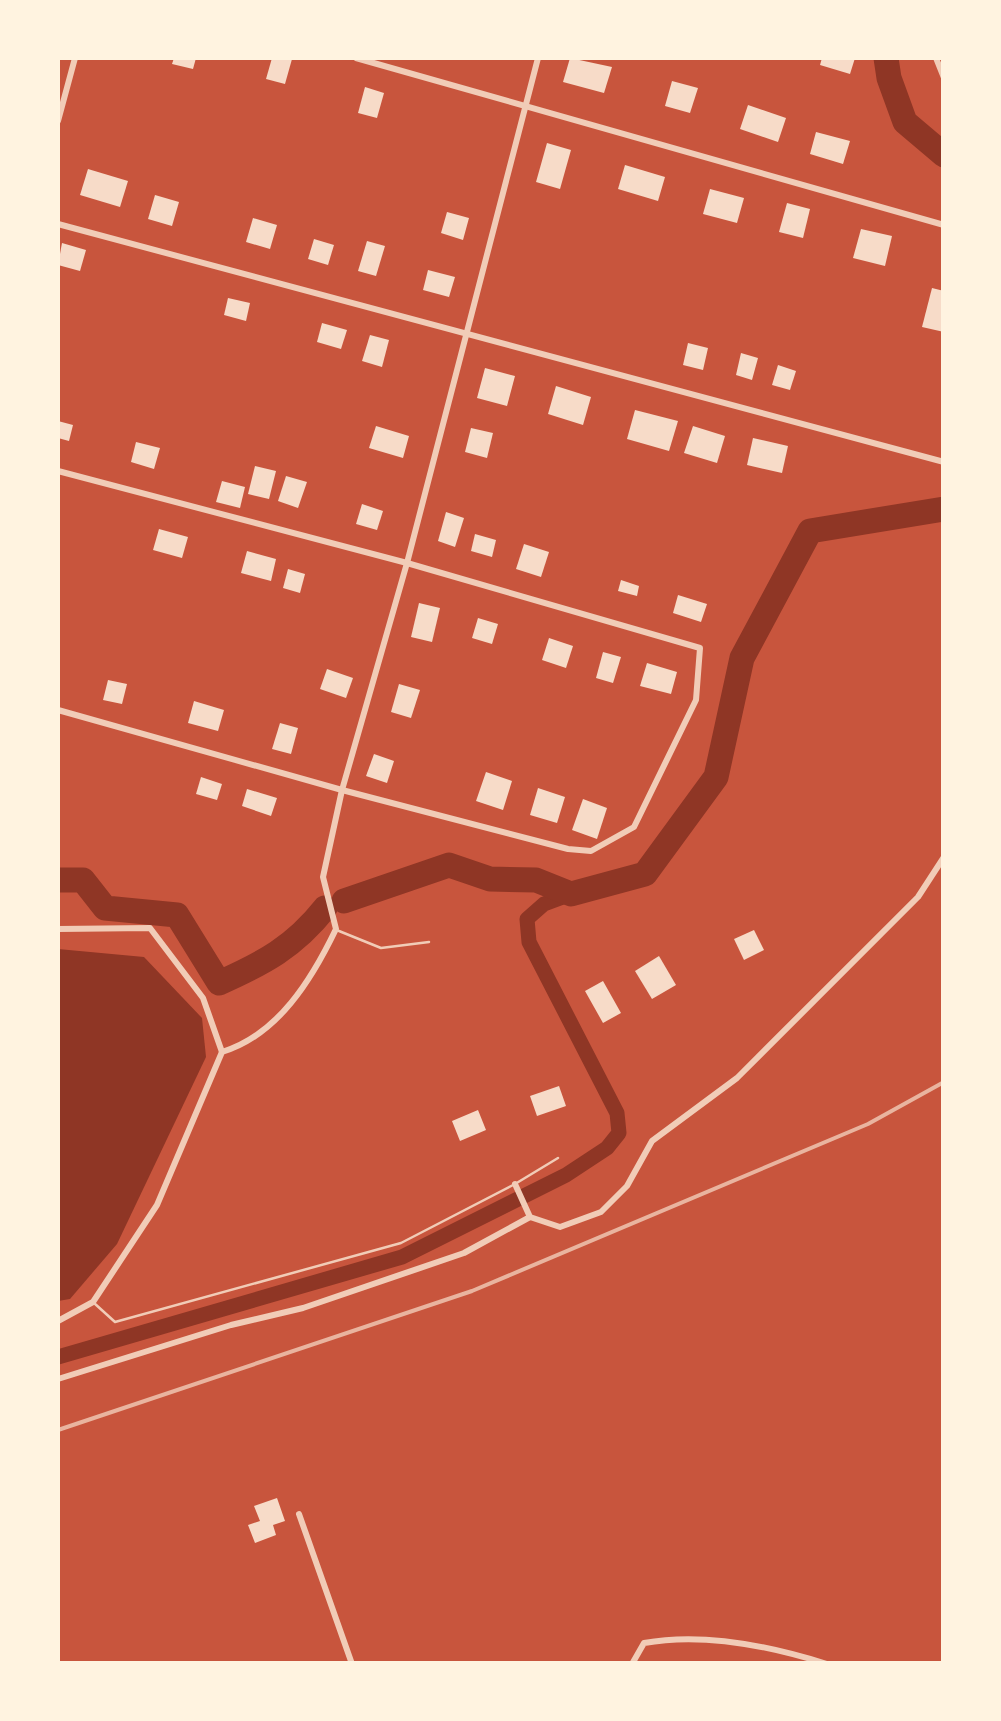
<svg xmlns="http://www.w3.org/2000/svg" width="1001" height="1721" font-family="'PT Sans',sans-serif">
	<rect width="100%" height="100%" fill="#c8553d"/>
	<polygon fill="#8f3625" points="58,949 144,957 202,1018 206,1057 117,1244 70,1299 58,1301"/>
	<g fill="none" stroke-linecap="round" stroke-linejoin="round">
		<polyline stroke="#8f3625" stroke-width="15" points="58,1357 402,1257 566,1175 607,1148 619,1133 617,1113 529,942 527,919 544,904 571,894"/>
		<g stroke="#8f3625" stroke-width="25">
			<polyline points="886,58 889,78 905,122 944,155"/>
			<path d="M58,880H83L105,908L177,915L219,983C264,963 294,947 325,908"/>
			<polyline points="344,901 449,865 490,879 536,880 571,894 645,874 716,777 742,658 810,531 944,509"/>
		</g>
	</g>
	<g fill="#f7dbc8">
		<polygon points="174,58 196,58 193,69 172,64"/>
		<polygon points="272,58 292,59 285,84 266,79"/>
		<polygon points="570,58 612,67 604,93 563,82"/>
		<polygon points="822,58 855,58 850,74 820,65"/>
		<polygon points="672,81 698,88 690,113 665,106"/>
		<polygon points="365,87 384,93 377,118 358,113"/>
		<polygon points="748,105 786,118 778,142 740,129"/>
		<polygon points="816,132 850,141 843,164 810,154"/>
		<polygon points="547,143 571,150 560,189 536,182"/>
		<polygon points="625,165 665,177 658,201 618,189"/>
		<polygon points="88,169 128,181 120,207 80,195"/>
		<polygon points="710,189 744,198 737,223 703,214"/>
		<polygon points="155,195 179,202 172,226 148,219"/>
		<polygon points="787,203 810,209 803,238 779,232"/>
		<polygon points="447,212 469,218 463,240 441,233"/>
		<polygon points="253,218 277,225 270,249 246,242"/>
		<polygon points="861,229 892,236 885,266 853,258"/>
		<polygon points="314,239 334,245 328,265 308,259"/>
		<polygon points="367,241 385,246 376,276 358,271"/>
		<polygon points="62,243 86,250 80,271 58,265"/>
		<polygon points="428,270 455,277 449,297 423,290"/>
		<polygon points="932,288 944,291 944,332 922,327"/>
		<polygon points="228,298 250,303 246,321 224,315"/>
		<polygon points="322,323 347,330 341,349 317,342"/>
		<polygon points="370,335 389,340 382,367 362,361"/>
		<polygon points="688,343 708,348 703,370 683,365"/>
		<polygon points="741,353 758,358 752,380 736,375"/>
		<polygon points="778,365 796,371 790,390 772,385"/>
		<polygon points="485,368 515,376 507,406 477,398"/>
		<polygon points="556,386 591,397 583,425 548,414"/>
		<polygon points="635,410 678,421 669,451 627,439"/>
		<polygon points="58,421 73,425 69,441 58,438"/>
		<polygon points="376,426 409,436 403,458 369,448"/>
		<polygon points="693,426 725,436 717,463 684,453"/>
		<polygon points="471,428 493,433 487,458 465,452"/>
		<polygon points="753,438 788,446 782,473 747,465"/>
		<polygon points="136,442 160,448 154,469 131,462"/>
		<polygon points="255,466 276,471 269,499 248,494"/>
		<polygon points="286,476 307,482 298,508 278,501"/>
		<polygon points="222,481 245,487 240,508 216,502"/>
		<polygon points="362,504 383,511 377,530 356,524"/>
		<polygon points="446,512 464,518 455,547 438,541"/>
		<polygon points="159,529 188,537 182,558 153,550"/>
		<polygon points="475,534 496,540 492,557 471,551"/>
		<polygon points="524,544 549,552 541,577 516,569"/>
		<polygon points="247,551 276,559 271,581 241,573"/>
		<polygon points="288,569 305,574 300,593 283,588"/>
		<polygon points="621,580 639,586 637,596 618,591"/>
		<polygon points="678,595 707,604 701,622 673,613"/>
		<polygon points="419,603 440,608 432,642 411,637"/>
		<polygon points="478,618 498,624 492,644 472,638"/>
		<polygon points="549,638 573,646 566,668 542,660"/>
		<polygon points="603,652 621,657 613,683 596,678"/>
		<polygon points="647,663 677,672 671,694 640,686"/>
		<polygon points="327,669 353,678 346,698 320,689"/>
		<polygon points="108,680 127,684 122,704 103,700"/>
		<polygon points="399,684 420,690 411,718 391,712"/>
		<polygon points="194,701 224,710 218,731 188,723"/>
		<polygon points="280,723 298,728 291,754 272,749"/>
		<polygon points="374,754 394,761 387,783 366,776"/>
		<polygon points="486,772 512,781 503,810 476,801"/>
		<polygon points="201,777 222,784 217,800 196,794"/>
		<polygon points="538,788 565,797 557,823 530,815"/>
		<polygon points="247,789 277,798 271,816 242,806"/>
		<polygon points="583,799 607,808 597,839 572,830"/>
		<polygon points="754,930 764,950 744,960 734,939"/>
		<polygon points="659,956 676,985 652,999 635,971"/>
		<polygon points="603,981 621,1013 603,1023 585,991"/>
		<polygon points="559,1086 566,1106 537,1116 530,1096"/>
		<polygon points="478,1110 486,1130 460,1141 452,1121"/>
		<polygon points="277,1498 285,1521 273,1525 276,1535 255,1543 248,1525 260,1521 254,1506"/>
	</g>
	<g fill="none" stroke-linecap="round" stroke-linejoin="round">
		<g stroke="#f1ccb7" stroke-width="2.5">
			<polyline points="339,931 381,948 429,942"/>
			<polyline points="94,1303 115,1322 401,1243 515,1184 558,1158"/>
		</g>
		<g stroke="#f1ccb7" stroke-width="6">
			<polyline points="356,58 944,225"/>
			<polyline points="936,58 944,78"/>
			<polyline points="58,121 75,58"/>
			<polyline points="58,224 944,462"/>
			<polyline points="58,471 407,563 700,648 696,700 634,827 591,851 568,849 342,790 58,710"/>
			<polyline points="58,929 150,928 203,998 222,1052"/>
			<polyline points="515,1184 530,1217 560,1227 601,1212 627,1186 652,1141 737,1078 918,897 944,857"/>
			<path d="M58,1321L93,1302L157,1205L222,1052C278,1035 312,979 336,929L323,877L342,790L407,563L538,58"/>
			<polyline points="58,1379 231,1325 303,1308 464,1253 530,1217"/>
			<polyline points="299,1514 352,1664"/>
			<path d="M632,1664L644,1643C703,1632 770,1646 827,1664"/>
		</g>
		<polyline stroke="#e9b49f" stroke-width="4" points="58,1430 472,1291 868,1124 944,1082"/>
	</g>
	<rect width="1001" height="1721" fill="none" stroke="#fff3e0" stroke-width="120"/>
</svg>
